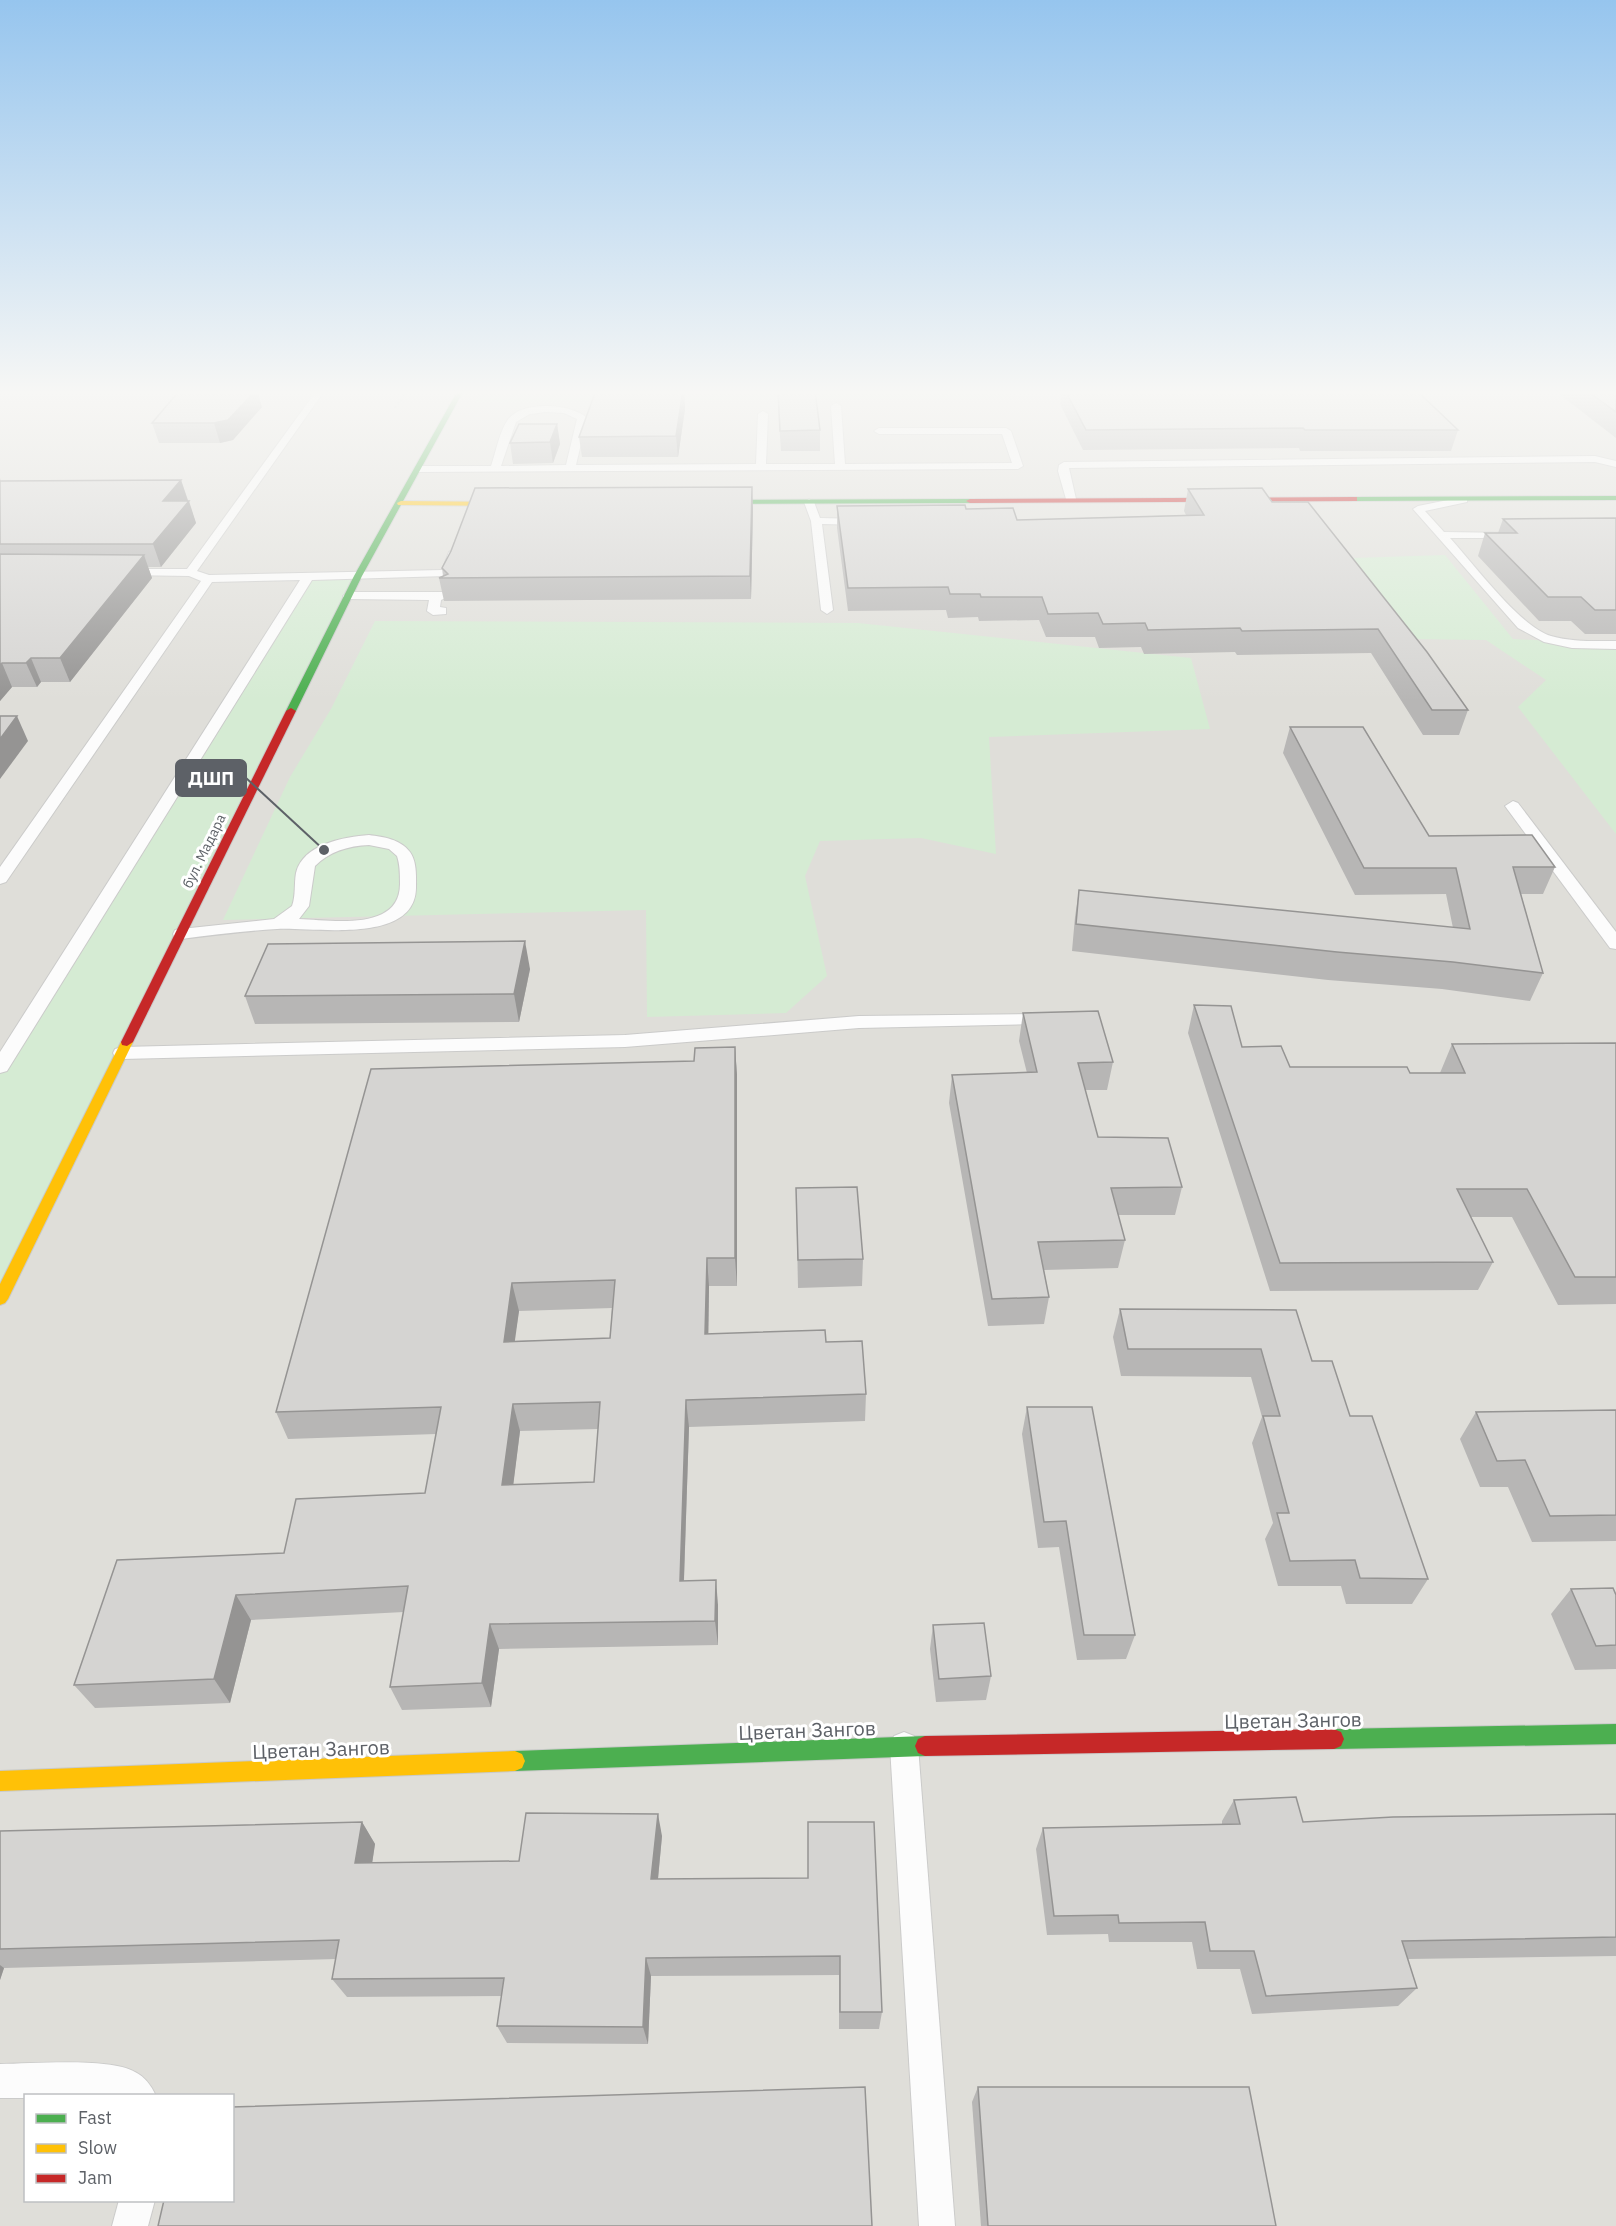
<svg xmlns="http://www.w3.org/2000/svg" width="1616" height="2226" font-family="'IBM Plex Sans',sans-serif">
	<rect width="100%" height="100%" fill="#eeede8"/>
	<path fill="#dfded9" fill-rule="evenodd" d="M0,390H1616V2226H0ZM26,2096H232V2200H26Z"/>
	<g fill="#d5ebd3">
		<polygon points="483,390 1008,390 1011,397 475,402"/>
		<polygon points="1445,555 1513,639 1616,644 1616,834 1518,707 1546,680 1486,640 1410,639 1353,558"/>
		<polygon points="358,576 0,1299 0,1067 308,577"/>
		<polygon points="375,621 858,623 1191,658 1210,729 989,737 996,854 921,838 820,841 805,876 827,976 786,1013 647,1017 646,910 223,920 290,777 331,709"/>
	</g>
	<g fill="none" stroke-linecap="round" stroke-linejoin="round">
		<defs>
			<g id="lane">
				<polygon points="317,390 325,390 197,571 209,575 442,570 449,552 455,549 461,552 453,573 447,576 312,580 7,1071 0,1073 0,1052 300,580 212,582 6,882 0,884 0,867 201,581 189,576 125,575 119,572 125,569 187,569"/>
				<path d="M836,403L841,406L845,464L1012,463L1002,434H879L874,431L879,428H1006L1011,431L1023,466L1018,469L419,472L414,469L419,466H491C496,452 499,433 507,421C520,400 571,403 587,418L576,465L756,464L758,414L763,411L768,414L766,464H835L831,406ZM546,412L564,413L577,419L566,465L501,466L516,422L530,414Z"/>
				<polygon points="1595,456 1616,461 1616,467 1595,462 1069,468 1076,499 1071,502 1066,499 1058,471 1059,465 1064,462"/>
				<path d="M1463,497L1467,498V502L1425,511L1444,532L1513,533V537L1509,538H1450C1473,563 1520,627 1551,636C1572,642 1594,641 1616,641V649L1572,648L1544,642L1518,628L1413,509L1418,506Z"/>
				<polygon points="809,499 814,502 820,518 862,519 867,522 862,525 822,524 833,610 827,614 821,610 811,521 804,502"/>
				<polygon points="349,592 444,592 450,596 441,600 440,607 446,608 446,614 433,615 427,611 429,600 345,599 343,596"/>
				<polygon points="1513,801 1518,803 1616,932 1616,949 1610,948 1505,806"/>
				<path d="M369,835C384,837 400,839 410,852C417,862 416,876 416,888C415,945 314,927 277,929C245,931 213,935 181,939L175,938L173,934L175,930L181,929L274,919L292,906C296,895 294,884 296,873C303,844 344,837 369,835ZM369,845L389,849L397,856C400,865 400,874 400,884C400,932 331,920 299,919L309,906L315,866C330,851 348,846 369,845Z"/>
				<polygon points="1031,1014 1037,1016 1040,1020 1037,1024 859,1028 625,1047 122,1059 115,1057 113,1053 115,1049 122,1047 625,1035 859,1016"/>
				<polygon points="904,1732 914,1736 918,1746 955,2226 919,2226 890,1746 894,1736"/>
				<path d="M0,2064C33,2064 108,2057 135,2072C145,2077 151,2085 156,2096H26V2098H0Z"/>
				<polygon points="119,2200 155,2200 148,2226 112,2226"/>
			</g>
			<g id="fast">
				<polygon points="458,390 464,390 362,576 296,711 288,713 286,711 354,576"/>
				<polygon points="1616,496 1616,500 1354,501 1350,499 1354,497"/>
				<polygon points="970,499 974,501 973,503 709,504 705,502 709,500"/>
				<polygon points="1616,1724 1616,1744 1334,1749 1327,1746 1324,1739 1327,1732 1334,1729"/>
				<polygon points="925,1736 932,1739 935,1746 932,1753 925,1756 515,1771 508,1768 505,1761 508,1754 515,1751"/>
			</g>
			<g id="slow">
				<polygon points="401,501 513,502 517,504 513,506 398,505 397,503"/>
				<polygon points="127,1038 133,1042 8,1299 5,1303 0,1305 0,1284 121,1042"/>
				<polygon points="515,1751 522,1754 525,1761 522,1768 515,1771 0,1791 0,1771"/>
			</g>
			<g id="jam">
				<polygon points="1354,497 1357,497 1357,501 970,503 966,501 970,499"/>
				<polygon points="291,708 296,711 133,1042 127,1046 122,1045 121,1042 286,711"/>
				<polygon points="1334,1729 1341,1732 1344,1739 1341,1746 1334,1749 925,1756 918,1753 915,1746 918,1739 925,1736"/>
			</g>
		</defs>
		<use href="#lane" stroke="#cbcbca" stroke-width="2"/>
		<use href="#fast" stroke="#c9cac9" stroke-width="2"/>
		<use href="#slow" stroke="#c9cac9" stroke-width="2"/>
		<use href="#jam" stroke="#c9cac9" stroke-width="2"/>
		<polyline stroke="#c9cecb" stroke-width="2" stroke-dasharray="3 1.5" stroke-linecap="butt" points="395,408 408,390"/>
		<use href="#lane" fill="#fcfcfc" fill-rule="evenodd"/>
		<use href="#fast" fill="#4caf50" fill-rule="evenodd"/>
		<use href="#slow" fill="#ffc107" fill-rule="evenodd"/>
		<use href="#jam" fill="#c62828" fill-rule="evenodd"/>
	</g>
	<g fill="#b7b6b5" fill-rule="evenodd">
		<polygon points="684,390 685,409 678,457 582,457 579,437"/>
		<polygon points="777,390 820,430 820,451 781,451"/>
		<polygon points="1062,390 1416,390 1458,430 1451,451 1300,451 1299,448 1083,450 1060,404"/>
		<polygon points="1554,390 1616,390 1616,438"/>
		<polygon points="262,407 233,440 220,443 159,443 152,423"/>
		<polygon points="557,424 560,444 553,463 513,464 510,443"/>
		<polygon points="0,478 1,481 181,480 196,523 161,567 148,567 152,578 70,682 41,682 37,687 12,687 0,701"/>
		<polygon points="1188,489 1272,502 1468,710 1459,735 1423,735 1371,653 1237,655 1235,652 1144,654 1141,647 1099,648 1095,637 1046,637 1039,620 979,621 978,617 948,618 946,610 848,611 837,528 837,506 966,509 1017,520 1186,515 1184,511"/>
		<polygon points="753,508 751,599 444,601 439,578 443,576 442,568"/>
		<polygon points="1616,518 1616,634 1585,634 1571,621 1539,621 1478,556 1485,533 1498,533 1503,519"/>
		<polygon points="1290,727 1429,836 1555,867 1543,894 1521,894 1543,973 1530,1001 1442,989 1328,980 1072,951 1075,917 1079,890 1453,928 1446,894 1355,895 1283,753"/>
		<polygon points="530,969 519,1022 255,1024 245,996"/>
		<polygon points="1194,1005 1242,1047 1290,1067 1410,1073 1440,1073 1452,1044 1616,1043 1616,1304 1558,1305 1512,1217 1471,1217 1493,1262 1478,1290 1270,1291 1188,1033"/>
		<polygon points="1023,1013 1113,1062 1107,1090 1085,1090 1098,1137 1182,1187 1175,1215 1118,1215 1125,1240 1118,1268 1044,1270 1049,1297 1044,1324 988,1326 949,1103 952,1075 1027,1073 1019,1041"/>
		<path d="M735,1047L737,1075V1286H709L708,1334L826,1342L866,1394L865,1421L689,1427L684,1581L718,1605V1645L499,1649L491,1707L402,1710L390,1687L404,1612L251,1620L230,1703L95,1708L74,1685L284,1553L425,1493L436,1434L288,1439L276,1412L694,1061ZM612,1308L610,1338L514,1341L519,1311ZM598,1429L594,1482L513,1485L520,1431Z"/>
		<polygon points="796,1188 863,1259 862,1286 798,1288"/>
		<polygon points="1120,1309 1312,1361 1350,1416 1428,1579 1412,1604 1346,1604 1341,1586 1278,1586 1265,1539 1273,1523 1252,1443 1262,1417 1251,1377 1121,1376 1113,1337"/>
		<polygon points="1027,1407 1135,1635 1126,1659 1077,1660 1059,1547 1038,1548 1022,1434"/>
		<polygon points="1616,1410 1616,1541 1532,1542 1508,1487 1480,1487 1460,1439 1476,1412"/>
		<polygon points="1571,1589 1616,1595 1616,1669 1575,1670 1551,1614"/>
		<polygon points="933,1625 991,1676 986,1700 936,1702 930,1649"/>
		<polygon points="1234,1800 1303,1822 1616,1814 1616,1956 1408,1959 1417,1988 1398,2006 1252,2014 1240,1969 1197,1969 1192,1942 1109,1942 1108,1934 1047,1935 1036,1849 1043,1828 1222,1824 1222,1821"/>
		<polygon points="362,1822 375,1844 372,1863 519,1861 662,1836 658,1879 808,1878 882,2012 879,2029 839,2029 839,1975 651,1976 648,2044 507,2043 497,2026 502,1996 347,1997 332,1979 336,1959 4,1968 0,1980 0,1831"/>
		<polygon points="978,2087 1276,2226 981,2226 972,2102"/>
	</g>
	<g fill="#959493">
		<polygon points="256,390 257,390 262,407 233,440 220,443 214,423"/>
		<polygon points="684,390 685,409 678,457 676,436"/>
		<polygon points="557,424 560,444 553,463 550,442"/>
		<polygon points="181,480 188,501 163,501"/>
		<polygon points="752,487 753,508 751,599 750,576"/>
		<polygon points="189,501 196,523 161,567 153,544"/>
		<polygon points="144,555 152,578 70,682 60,658"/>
		<polygon points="31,658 41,682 37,687 26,663"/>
		<polygon points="2,663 12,687 0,701 0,665"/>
		<polygon points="17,716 28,741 0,779 0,739"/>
		<polygon points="525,941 530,969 519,1022 514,994"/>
		<polygon points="735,1047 737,1075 737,1286 735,1258"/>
		<polygon points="707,1258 709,1286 708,1361 705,1334"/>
		<polygon points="512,1283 519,1311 511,1369 504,1342"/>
		<polygon points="686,1400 689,1427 683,1606 680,1581"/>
		<polygon points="513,1404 520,1431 510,1511 502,1485"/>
		<polygon points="716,1580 718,1605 718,1645 715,1621"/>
		<polygon points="236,1595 251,1620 230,1703 214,1679"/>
		<polygon points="490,1624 499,1649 491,1707 482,1683"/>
		<polygon points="658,1814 662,1836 656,1899 651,1879"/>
		<polygon points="362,1822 375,1844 369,1884 355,1863"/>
		<polygon points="646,1958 651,1976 648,2044 643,2027"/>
		<polygon points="0,1965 4,1968 0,1980"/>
	</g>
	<g fill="#d5d4d2" stroke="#959493" stroke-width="1.5" fill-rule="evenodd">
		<polygon points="180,390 256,390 228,420 214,423 152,423"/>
		<polygon points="596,390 683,390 676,436 579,437"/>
		<polygon points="778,390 815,390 820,430 780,431"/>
		<polygon points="1065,390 1416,390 1458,430 1305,430 1303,428 1086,430"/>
		<polygon points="1586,390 1616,390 1616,412"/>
		<polygon points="519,424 557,424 550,442 510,443"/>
		<polygon points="181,480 163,501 189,501 153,544 0,544 0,481"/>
		<polygon points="752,487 750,576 439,578 448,574 442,568 451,551 475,488"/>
		<polygon points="1262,488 1272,502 1308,502 1427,652 1468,710 1432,710 1378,629 1242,631 1240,628 1148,630 1145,623 1103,624 1098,613 1048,614 1042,597 981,597 980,594 950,594 948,587 848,588 837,506 965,505 966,509 1013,508 1017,520 1204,515 1188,489"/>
		<polygon points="1616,518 1616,610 1595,610 1581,597 1548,597 1485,533 1517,533 1503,519"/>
		<polygon points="0,554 144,555 60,658 31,658 26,663 2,663 0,665"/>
		<polygon points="0,716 17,716 0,739"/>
		<polygon points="1290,727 1363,727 1429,836 1532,835 1555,867 1513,867 1543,973 1453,962 1337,952 1076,924 1079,890 1470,929 1456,868 1364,868"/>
		<polygon points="525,941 514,994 245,996 268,944"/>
		<polygon points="1194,1005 1231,1006 1242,1047 1281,1046 1290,1067 1407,1067 1410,1073 1465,1073 1452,1044 1616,1043 1616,1277 1575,1277 1527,1189 1457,1189 1493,1262 1280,1263"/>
		<polygon points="1098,1011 1113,1062 1078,1063 1098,1137 1168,1138 1182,1187 1111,1188 1125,1240 1038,1242 1049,1297 992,1299 952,1075 1037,1072 1023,1013"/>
		<path d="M735,1047V1258H707L705,1334L825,1330L826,1342L862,1341L866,1394L686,1400L680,1581L716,1580L715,1621L490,1624L482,1683L390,1687L408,1586L236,1595L214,1679L74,1685L117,1560L284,1553L296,1499L425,1493L441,1407L276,1412L371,1069L694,1061L695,1048ZM615,1280L610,1338L504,1342L512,1283ZM600,1402L594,1482L502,1485L513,1404Z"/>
		<polygon points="857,1187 863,1259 798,1260 796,1188"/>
		<polygon points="1120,1309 1296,1310 1312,1361 1332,1361 1350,1416 1372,1416 1428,1579 1360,1578 1355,1560 1290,1561 1277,1513 1289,1513 1263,1416 1280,1416 1261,1349 1128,1349"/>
		<polygon points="1027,1407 1092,1407 1135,1635 1084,1635 1066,1521 1044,1522"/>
		<polygon points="1616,1410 1616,1515 1550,1516 1525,1460 1497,1461 1476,1412"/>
		<polygon points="1613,1588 1616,1595 1616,1645 1596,1646 1571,1589"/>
		<polygon points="984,1623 991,1676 939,1679 933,1625"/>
		<polygon points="1296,1797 1303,1822 1393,1817 1616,1814 1616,1937 1402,1941 1417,1988 1266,1996 1254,1951 1210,1951 1205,1922 1119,1923 1118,1915 1054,1916 1043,1828 1240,1824 1234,1800"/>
		<polygon points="526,1813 658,1814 651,1879 808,1878 808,1822 874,1822 882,2012 840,2012 840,1956 646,1958 643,2027 497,2026 504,1978 332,1979 339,1940 0,1949 0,1831 362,1822 355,1863 519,1861"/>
		<polygon points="865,2087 872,2226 158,2226 164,2200 232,2200 232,2107"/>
		<polygon points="978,2087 1249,2087 1276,2226 988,2226"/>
	</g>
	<linearGradient id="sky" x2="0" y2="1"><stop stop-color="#96c5ee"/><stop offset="0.56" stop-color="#f7f7f5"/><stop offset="1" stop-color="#f7f7f5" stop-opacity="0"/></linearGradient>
	<rect width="1616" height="701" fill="url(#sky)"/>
	<g text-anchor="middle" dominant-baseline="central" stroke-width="6" stroke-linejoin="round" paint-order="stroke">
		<g font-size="14" fill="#5d6167" stroke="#fff">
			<text transform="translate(204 851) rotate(-64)">бул. Мадара</text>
		</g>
		<g font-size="20" fill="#5d6167" stroke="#fff">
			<text transform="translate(1293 1720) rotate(-1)">Цветан Зангов</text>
			<text transform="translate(807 1730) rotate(-2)">Цветан Зангов</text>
			<text transform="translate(321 1749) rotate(-2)">Цветан Зангов</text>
		</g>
	</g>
	<path fill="none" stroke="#5d6167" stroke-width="2" d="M324 850L246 778"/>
	<circle fill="#5d6167" stroke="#fff" stroke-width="2" cx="324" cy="850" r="6"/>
	<rect fill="#5d6167" stroke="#5d6167" stroke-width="2" x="176" y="760" width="70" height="36" rx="6"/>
	<g font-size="18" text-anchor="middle" font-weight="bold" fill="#fff">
		<text x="211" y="785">ДШП</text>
	</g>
	<rect x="24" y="2094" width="210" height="108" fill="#ffffff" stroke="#bec0c2" stroke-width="1.5"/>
	<rect x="36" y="2114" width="30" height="9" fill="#4caf50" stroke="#bec0c2" stroke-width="1.5"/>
	<text x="78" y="2124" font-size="18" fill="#5d6167">Fast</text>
	<rect x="36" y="2144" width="30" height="9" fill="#ffc107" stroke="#bec0c2" stroke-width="1.5"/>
	<text x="78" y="2154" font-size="18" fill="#5d6167">Slow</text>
	<rect x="36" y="2174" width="30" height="9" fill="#c62828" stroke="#bec0c2" stroke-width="1.5"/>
	<text x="78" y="2184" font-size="18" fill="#5d6167">Jam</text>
</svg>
